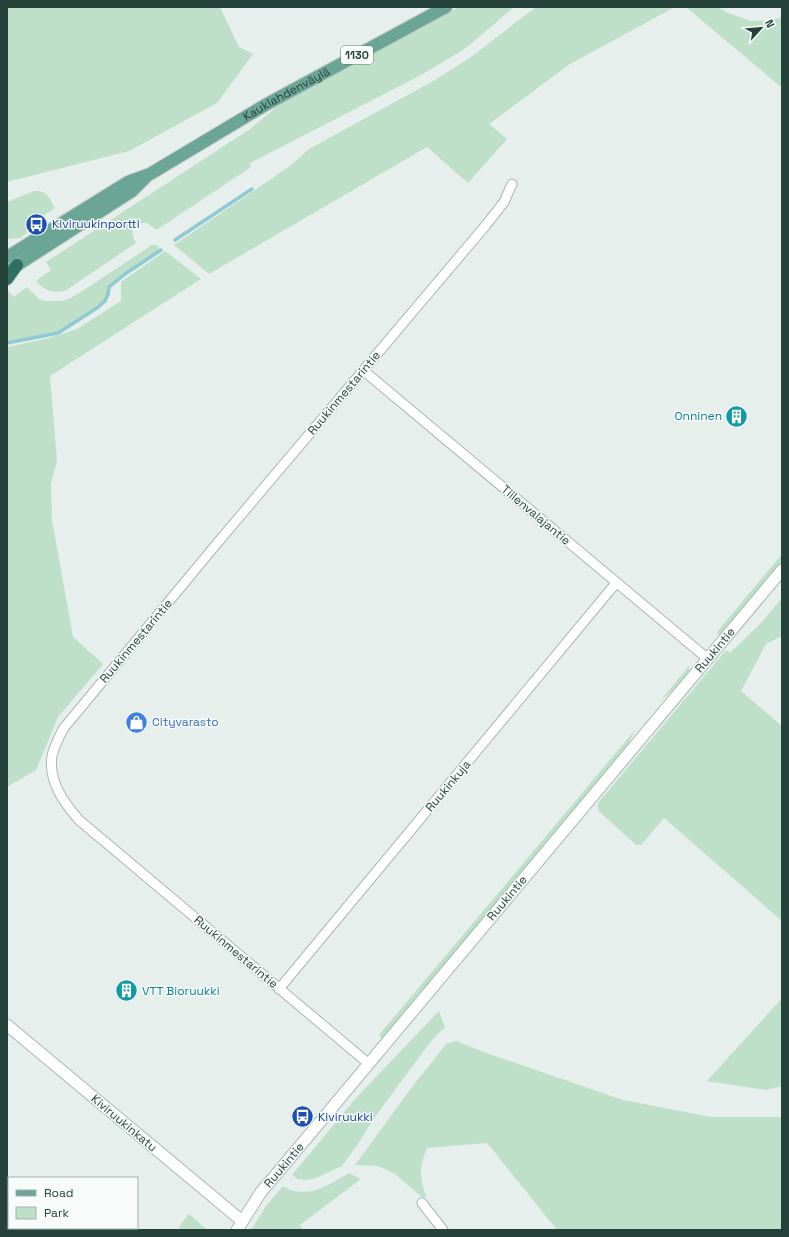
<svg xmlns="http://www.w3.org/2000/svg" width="789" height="1237" font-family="'Space Grotesk',sans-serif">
	<rect width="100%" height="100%" fill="#e6efeb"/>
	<g fill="#bfe0c8">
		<polygon points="7,7 220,7 239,47 253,54 217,103 129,151 7,182"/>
		<path d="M458,7H514L466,48L423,74L250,163L251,167L158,229H155L147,223H138L132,227L133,237L136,243L65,291C51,293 46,291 36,281L51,270L46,262L250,129L284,101Z"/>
		<polygon points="536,7 675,7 570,64 489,124 507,139 468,183 427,147 209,274 174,245 290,166 309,149 435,80 471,57"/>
		<polygon points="686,7 718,7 728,13 751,21 773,20 782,17 782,88"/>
		<path d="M34,191C48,190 49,198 55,208L26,227L27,233L20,238L8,239L7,237V202Z"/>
		<polygon points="152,245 156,245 161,250 125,274 109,287 108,294 105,301 97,308 58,333 7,343 7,290 14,297 27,287 39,299 45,301 62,301 71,298 93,284"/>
		<polygon points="165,251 201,279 50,376 57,461 51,483 52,520 73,637 103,664 58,717 36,770 9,786 7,788 7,347 49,338 77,329 121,301 121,282"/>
		<polygon points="782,554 782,562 720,636 717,632"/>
		<polygon points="782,598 782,636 766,644 741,691 782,726 782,921 664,818 641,845 636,845 603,815 598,810 598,803 726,650 730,653 760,624"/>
		<path d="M689,666C693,676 667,695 659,702Z"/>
		<polygon points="635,730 626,749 382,1039 379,1035"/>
		<polygon points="782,998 782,1086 765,1090 707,1081"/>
		<polygon points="439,1011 445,1027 432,1040 414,1064 372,1121 358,1144 342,1166 316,1178 306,1180 298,1179 292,1175 356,1098"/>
		<path d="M456,1041L489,1054L623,1100L711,1117H782V1230H557L487,1143L427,1148C419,1168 419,1175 426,1196L423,1198L394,1173L377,1166L355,1165L412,1087L446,1044Z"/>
		<path d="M349,1173L361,1179L300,1225L303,1230H251L266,1206L283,1186C287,1188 291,1191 295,1191C314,1196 333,1182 349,1173Z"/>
		<polygon points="189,1214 207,1230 179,1230 180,1225"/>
	</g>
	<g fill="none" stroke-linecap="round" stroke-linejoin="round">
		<g stroke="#8ec9d4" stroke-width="3.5">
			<polyline points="175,240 252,189"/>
			<polyline points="7,343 58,333 97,308 105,301 108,294 109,287 125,274 161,250"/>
		</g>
		<defs>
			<g id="minor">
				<polyline points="364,371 708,659"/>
				<polyline points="279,989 616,583"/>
				<path d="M369,1064L79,820C64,803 48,781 52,756C54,746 59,738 63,729L219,541L486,225L504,202L512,184"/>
				<polyline points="422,1203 443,1230"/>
			</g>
			<g id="tertiary">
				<polyline points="7,1025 242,1221"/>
				<polyline points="237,1230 261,1192 279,1171 782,570"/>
			</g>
			<g id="primary">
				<path id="s1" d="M7,257L128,182L150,174L267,104L446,7"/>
				<polyline points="8,271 132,191 146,177"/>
			</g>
			<polyline id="motorway" points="7,279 17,265"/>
		</defs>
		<use href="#minor" stroke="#a8b8b2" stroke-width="11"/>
		<use href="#tertiary" stroke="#a8b8b2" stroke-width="13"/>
		<use href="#primary" stroke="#c2cac8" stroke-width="14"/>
		<use href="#motorway" stroke="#c2cac8" stroke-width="14"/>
		<use href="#minor" stroke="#fff" stroke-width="9"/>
		<use href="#tertiary" stroke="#fff" stroke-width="11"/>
		<use href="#primary" stroke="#6aa596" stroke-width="12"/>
		<use href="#motorway" stroke="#2f6f62" stroke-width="12"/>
	</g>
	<defs>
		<symbol id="bus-disc" viewBox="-11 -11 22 22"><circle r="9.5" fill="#1a4fb4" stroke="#f7fbf9"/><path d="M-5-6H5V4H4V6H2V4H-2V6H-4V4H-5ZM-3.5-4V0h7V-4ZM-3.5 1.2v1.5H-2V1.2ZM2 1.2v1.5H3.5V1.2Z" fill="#fff"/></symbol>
		<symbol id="building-disc" viewBox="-11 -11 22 22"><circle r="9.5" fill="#0f9aa8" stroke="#f7fbf9"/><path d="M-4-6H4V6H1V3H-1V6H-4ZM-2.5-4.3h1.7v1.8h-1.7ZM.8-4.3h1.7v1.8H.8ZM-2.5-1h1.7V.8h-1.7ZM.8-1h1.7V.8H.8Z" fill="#fff"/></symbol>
		<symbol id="shop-disc" viewBox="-11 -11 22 22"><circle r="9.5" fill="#3f7fe0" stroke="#f7fbf9"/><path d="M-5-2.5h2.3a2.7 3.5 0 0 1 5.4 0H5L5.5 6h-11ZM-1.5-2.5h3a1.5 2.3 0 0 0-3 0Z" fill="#fff"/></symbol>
	</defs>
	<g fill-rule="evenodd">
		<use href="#bus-disc" x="24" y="212" width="25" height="25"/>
		<use href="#building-disc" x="724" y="404" width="25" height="25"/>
		<use href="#shop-disc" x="124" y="710" width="25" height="25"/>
		<use href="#building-disc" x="114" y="978" width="25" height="25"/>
		<use href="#bus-disc" x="290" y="1104" width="25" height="25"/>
	</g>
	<g text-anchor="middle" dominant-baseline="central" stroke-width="3" stroke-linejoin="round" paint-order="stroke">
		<rect fill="#f7fbf9" stroke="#637a73" stroke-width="1" x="341" y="46" width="32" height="18" rx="3"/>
		<g font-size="11" font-weight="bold" fill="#24423a">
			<text x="357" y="55">1130</text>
		</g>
		<g font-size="12" fill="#24423a" stroke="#f7fbf9">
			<text stroke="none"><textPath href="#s1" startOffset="324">Kauklahdenväylä</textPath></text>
			<text transform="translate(344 393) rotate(-50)">Ruukinmestarintie</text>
			<text transform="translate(536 515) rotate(40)">Tiilenvalajantie</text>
			<text transform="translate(136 641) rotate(-50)">Ruukinmestarintie</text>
			<text transform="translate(715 650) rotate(-50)">Ruukintie</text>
			<text transform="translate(448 786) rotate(-50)">Ruukinkuja</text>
			<text transform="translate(507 898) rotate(-50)">Ruukintie</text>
			<text transform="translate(236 952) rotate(40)">Ruukinmestarintie</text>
			<text transform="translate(124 1123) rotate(40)">Kiviruukinkatu</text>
			<text transform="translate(284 1165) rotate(-50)">Ruukintie</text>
		</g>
		<g font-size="12" fill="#164399" stroke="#f7fbf9" text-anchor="start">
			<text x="52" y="224">Kiviruukinportti</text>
			<text x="318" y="1117">Kiviruukki</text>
		</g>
		<g font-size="12" fill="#0d838f" stroke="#f7fbf9" text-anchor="end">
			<text x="722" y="416">Onninen</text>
			<text x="142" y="991" text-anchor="start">VTT Bioruukki</text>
		</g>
		<g font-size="12" fill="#366cbe" stroke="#f7fbf9" text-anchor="start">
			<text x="152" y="722">Cityvarasto</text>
		</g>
	</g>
	<rect width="789" height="1237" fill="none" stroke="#24423a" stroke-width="16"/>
	<rect x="8" y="1177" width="130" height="52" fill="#f7fbf9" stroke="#a3b1ad"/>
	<rect x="16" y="1190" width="20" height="6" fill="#6aa596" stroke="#a3b1ad"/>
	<text x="44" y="1197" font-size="12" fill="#24423a">Road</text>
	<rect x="16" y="1207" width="20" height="12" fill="#bfe0c8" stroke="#a3b1ad"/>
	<text x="44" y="1217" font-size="12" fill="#24423a">Park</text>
	<g transform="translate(761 28) rotate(63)" stroke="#f7fbf9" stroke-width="3" paint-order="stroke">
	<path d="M0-3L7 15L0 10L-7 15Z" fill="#24423a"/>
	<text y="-6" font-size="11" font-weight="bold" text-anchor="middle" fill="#24423a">N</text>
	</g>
</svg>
